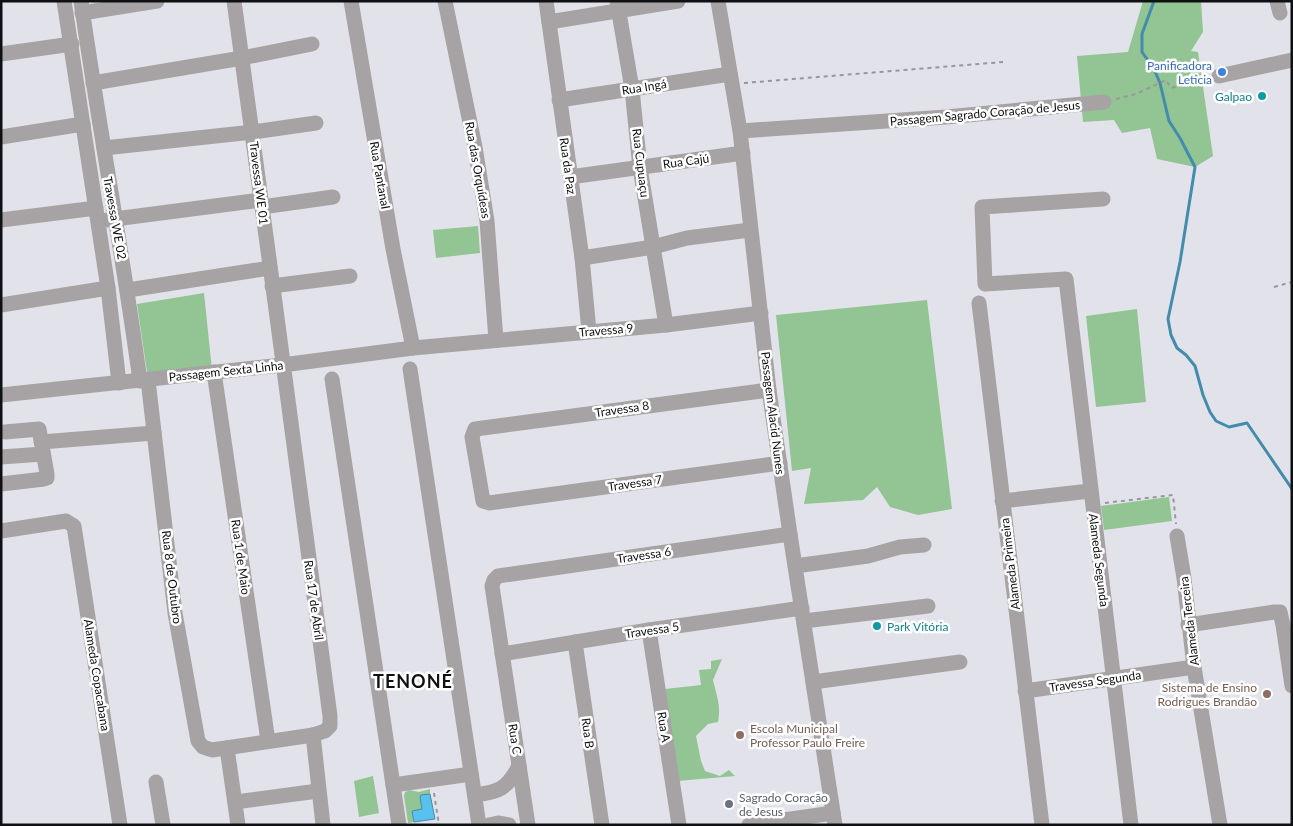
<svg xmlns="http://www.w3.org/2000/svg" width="1293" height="826" font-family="Lato,sans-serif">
	<rect width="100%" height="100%" fill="#e2e3ea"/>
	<g fill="#93c494">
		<polygon points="1143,1 1201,1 1203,32 1191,51 1198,52 1213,156 1195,167 1157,159 1150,128 1122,133 1114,120 1083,122 1077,56 1128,52"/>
		<polygon points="478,226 480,253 436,258 433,230"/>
		<polygon points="204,293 212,370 148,379 137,304"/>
		<polygon points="927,300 952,509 918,515 890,507 877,487 863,500 804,504 811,468 792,471 776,315"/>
		<polygon points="1137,309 1146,402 1096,407 1086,316"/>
		<polygon points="1169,497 1172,521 1104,530 1101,506"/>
		<path d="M722,659L713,680C717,697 721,705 718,722L708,724L696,736L701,761L705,771L720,776L729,770L735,776L678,781L665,689L701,685L699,670L711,669V661Z"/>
		<polygon points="373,776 379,813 359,817 354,781"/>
		<polygon points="430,789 430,794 421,795 422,809 412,811 414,822 408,823 404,796 405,792 409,790 419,792"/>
	</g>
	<polygon fill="#59c1ee" stroke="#438cac" points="430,794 435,819 414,822 412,811 422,809 420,797 421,795"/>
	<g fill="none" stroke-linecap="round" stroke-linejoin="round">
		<polyline stroke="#438cac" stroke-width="3" points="1154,1 1142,34 1142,52 1154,69 1160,83 1169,121 1180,138 1195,167 1180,262 1168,319 1171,335 1177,348 1186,355 1195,366 1203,395 1210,412 1216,421 1229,427 1247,423 1292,489"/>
		<g stroke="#97989e" stroke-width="2" stroke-dasharray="4 4" stroke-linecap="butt">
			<polyline points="744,83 1003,62"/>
			<polyline points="1116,99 1136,94 1166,80 1171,88 1207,79"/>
			<polyline points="1274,287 1292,282"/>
			<polyline points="1105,503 1173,495 1176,524"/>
			<polyline points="434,793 439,825"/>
		</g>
		<g stroke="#a7a3a4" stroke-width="15">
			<polyline points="64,1 108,288 119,383"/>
			<path d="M81,1C99,128 123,254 140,381"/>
			<polyline points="351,1 393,249 413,348"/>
			<polyline points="445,1 475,147 487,221 496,340"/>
			<polyline points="546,1 582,258 589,331"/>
			<polyline points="617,1 632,89 640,168 666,325"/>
			<polyline points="718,1 740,131 769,390 790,534 835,825"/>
			<polyline points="1277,1 1280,13"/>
			<polyline points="82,13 157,1"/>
			<polyline points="549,22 678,1"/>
			<polyline points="1,54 72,44"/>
			<polyline points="1219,76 1292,60"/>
			<polyline points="93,83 242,58 312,44"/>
			<polyline points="559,100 730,74"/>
			<polyline points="740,131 946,117 1104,102"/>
			<polyline points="1,137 83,124"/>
			<polyline points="104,148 253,132 316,123"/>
			<polyline points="570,177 743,153"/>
			<polyline points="1103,199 982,207 985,284 1066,279 1131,825"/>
			<polyline points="262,207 333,197"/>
			<polyline points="1,220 96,208"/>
			<polyline points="107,220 261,200"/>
			<polyline points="582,258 653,247 687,238 750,230"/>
			<polyline points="272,286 350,276"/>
			<polyline points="128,290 270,268"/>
			<polyline points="979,303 1042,825"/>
			<polyline points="1,305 108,288"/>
			<polyline points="410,369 479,825"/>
			<polyline points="214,372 268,741"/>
			<polyline points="332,379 399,825"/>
			<path d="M148,380L175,613L198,741L203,747L212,750L313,735L325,731L330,726V716C297,478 268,239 234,1"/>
			<polyline points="769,390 475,429 472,437 483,501 489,503 780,463"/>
			<polyline points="1,395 282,365 413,348 666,325 761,313"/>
			<polyline points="41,442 154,433"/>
			<polyline points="1,457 43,454"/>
			<polyline points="1,484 44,479 47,478 47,474 39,429 5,432"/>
			<polyline points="1002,501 1090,491"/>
			<polyline points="1,531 66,521 74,526 120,825"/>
			<polyline points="1177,536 1184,578 1194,667 1220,825"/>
			<polyline points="795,566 868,556 900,547 924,545"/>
			<polyline points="804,621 928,606"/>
			<polyline points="1188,625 1274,612 1280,612 1283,625 1292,686"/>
			<polyline points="649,630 679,825"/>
			<polyline points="575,642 602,825"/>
			<polyline points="502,654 649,630 802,608"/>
			<polyline points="813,682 960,662"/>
			<polyline points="1025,691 1194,667"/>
			<polyline points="313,735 323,825"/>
			<polyline points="227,748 238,825"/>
			<polyline points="156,782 163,825"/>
			<polyline points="393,785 471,774"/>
			<path d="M475,795C499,792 507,789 519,766"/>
			<polyline points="235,802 318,791"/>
			<polyline points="489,825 498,823 509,825"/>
			<polyline points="528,825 492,586 494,580 498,576 790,534"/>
			<polyline points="749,825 833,813"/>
		</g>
	</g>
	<circle fill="#3f7fe0" stroke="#fff" stroke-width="2" cx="1222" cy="72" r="5"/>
	<g fill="#0f9aa8" stroke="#fff" stroke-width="2">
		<circle cx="1262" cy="96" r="5"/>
		<circle cx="877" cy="626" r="5"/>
	</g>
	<g fill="#8d6e63" stroke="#fff" stroke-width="2">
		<circle cx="1267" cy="694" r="5"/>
		<circle cx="740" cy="735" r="5"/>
	</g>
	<circle fill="#6b7280" stroke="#fff" stroke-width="2" cx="729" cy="804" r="5"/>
	<g text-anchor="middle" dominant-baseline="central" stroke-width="5" stroke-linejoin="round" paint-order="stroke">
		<g font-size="12" fill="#366cbe" stroke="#fff" text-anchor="end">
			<text x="1212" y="65">Panificadora<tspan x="1212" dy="14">Leticia</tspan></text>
		</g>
		<g font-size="12" fill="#0f1012" stroke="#fff">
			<text transform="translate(644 87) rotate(-9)">Rua Ingá</text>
			<text transform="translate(985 113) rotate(-5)">Passagem Sagrado Coração de Jesus</text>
			<text transform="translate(686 161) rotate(-8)">Rua Cajú</text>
			<text transform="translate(641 163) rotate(83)">Rua Cupuaçu</text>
			<text transform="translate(568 166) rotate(82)">Rua da Paz</text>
			<text transform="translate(478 170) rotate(80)">Rua das Orquídeas</text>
			<text transform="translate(380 175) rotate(80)">Rua Pantanal</text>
			<text transform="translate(259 183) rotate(83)">Travessa WE 01</text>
			<text transform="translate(115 218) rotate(80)">Travessa WE 02</text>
			<text transform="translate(606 330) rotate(-5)">Travessa 9</text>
			<text transform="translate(226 371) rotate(-6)">Passagem Sexta Linha</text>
			<text transform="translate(622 409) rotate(-8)">Travessa 8</text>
			<text transform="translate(773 413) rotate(83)">Passagem Alacid Nunes</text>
			<text transform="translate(635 483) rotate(-8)">Travessa 7</text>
			<text transform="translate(644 555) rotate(-8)">Travessa 6</text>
			<text transform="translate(241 557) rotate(82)">Rua 1 de Maio</text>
			<text transform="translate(1099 560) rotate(83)">Alameda Segunda</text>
			<text transform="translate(1010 564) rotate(-97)">Alameda Primeira</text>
			<text transform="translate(172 577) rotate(83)">Rua 8 de Outubro</text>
			<text transform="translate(314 600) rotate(82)">Rua 17 de Abril</text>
			<text transform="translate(1189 621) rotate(-97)">Alameda Terceira</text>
			<text transform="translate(652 630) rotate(-8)">Travessa 5</text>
			<text transform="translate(97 675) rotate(81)">Alameda Copacabana</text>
			<text transform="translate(1095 681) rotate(-8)">Travessa Segunda</text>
			<text transform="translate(664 727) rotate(81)">Rua A</text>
			<text transform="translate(588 733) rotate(82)">Rua B</text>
			<text transform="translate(515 739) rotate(81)">Rua C</text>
		</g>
		<g font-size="12" fill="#0d838f" stroke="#fff" text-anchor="end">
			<text x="1252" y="96">Galpao</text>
			<text x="887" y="626" text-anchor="start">Park Vitória</text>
		</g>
		<g font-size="12" fill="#785e54" stroke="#fff" text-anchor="end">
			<text x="1257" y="687">Sistema de Ensino<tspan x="1257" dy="14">Rodrigues Brandão</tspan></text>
			<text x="750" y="728" text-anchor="start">Escola Municipal<tspan x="750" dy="14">Professor Paulo Freire</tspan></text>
		</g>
		<g font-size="12" fill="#5b616d" stroke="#fff" text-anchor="start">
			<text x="739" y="797">Sagrado Coração<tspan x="739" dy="14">de Jesus</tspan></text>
		</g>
		<g font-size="18" font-weight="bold" letter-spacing="1" fill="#0f1012" stroke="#fff">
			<text x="413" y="681">TENONÉ</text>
		</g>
	</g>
	<rect width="1293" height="826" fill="none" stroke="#0f1012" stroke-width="5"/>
</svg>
